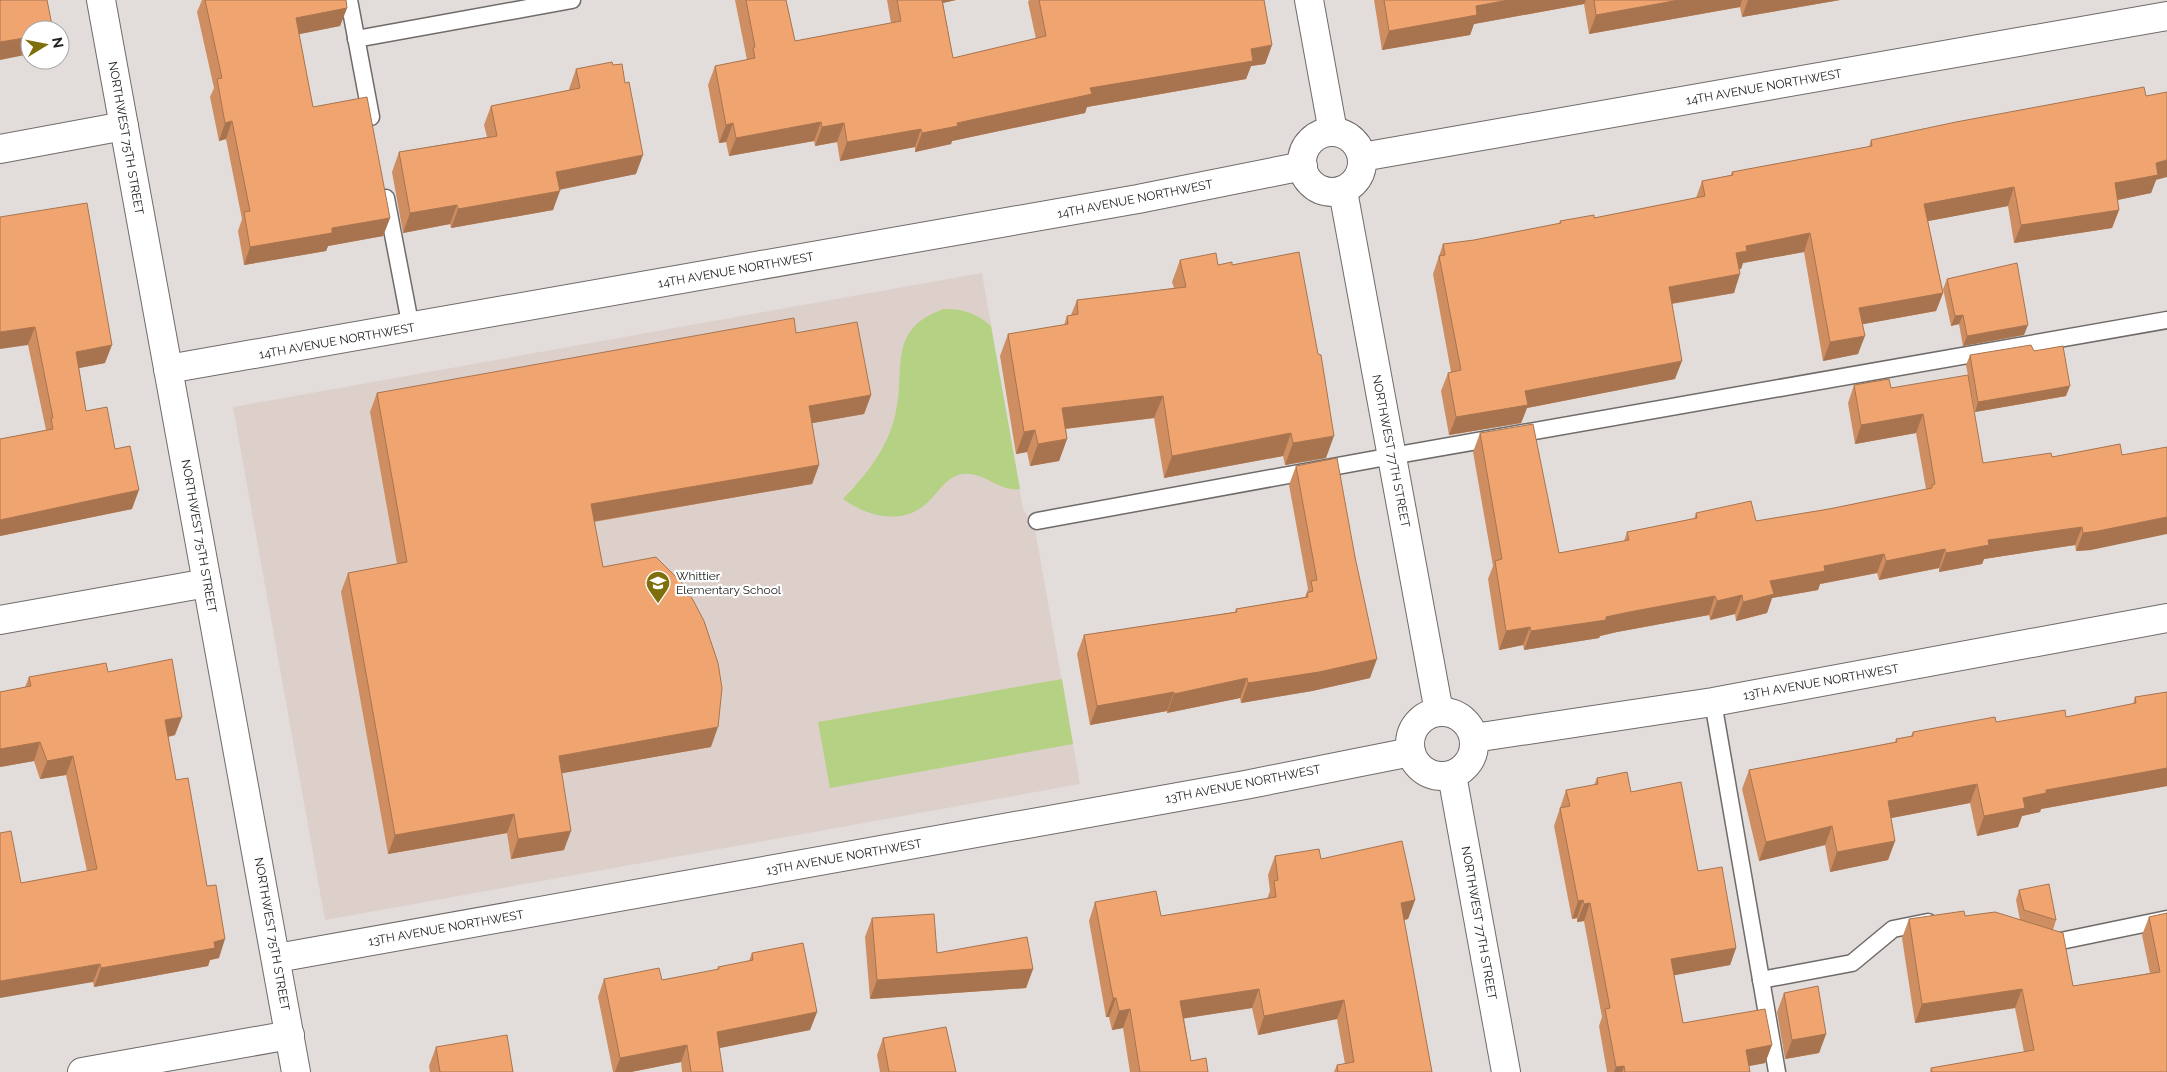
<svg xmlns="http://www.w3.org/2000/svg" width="2167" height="1072" font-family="Raleway,sans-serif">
	<rect width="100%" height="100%" fill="#e2dddb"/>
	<polygon fill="#ddd0ca" points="982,273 1023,509 1035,529 1080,784 325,920 233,407"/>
	<g fill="#b5d183">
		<path d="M944,309C964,309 976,313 991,326L1020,489C999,492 984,471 962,474C947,477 940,490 930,500C905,527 868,517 843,499C864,477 884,453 893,423C909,375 882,330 944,309Z"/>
		<polygon points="1062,679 1073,744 830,788 818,722"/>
	</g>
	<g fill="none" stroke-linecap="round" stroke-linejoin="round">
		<defs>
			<g id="lane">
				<polyline points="349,0 371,117"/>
				<polyline points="356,39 572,0"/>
				<polyline points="386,198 411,328"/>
				<polyline points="1037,521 1392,456 2167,320"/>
				<polyline points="1713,702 1777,1072"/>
				<polyline points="2045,939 2056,942 2167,919"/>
				<polyline points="1761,980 1852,963 1893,929 1928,922"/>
			</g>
			<g id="street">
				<polyline points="101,0 296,1072"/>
				<polyline points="1309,0 1333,132"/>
				<circle cx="1332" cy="162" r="30"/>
				<polyline points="0,149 124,126"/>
				<polyline points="1362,157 2167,16"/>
				<polyline points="1343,191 1439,712"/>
				<polyline points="168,369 1138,199 1303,166"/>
				<polyline points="0,620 207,583"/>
				<circle cx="1442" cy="744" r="32"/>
				<polyline points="1474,738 1713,702 2167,618"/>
				<polyline points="1452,775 1506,1072"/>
				<polyline points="277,958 1245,785 1411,752"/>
				<polyline points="82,1072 290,1035"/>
			</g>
		</defs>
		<use href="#lane" stroke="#6f6b69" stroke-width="19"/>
		<use href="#street" stroke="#6f6b69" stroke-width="30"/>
		<use href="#lane" stroke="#fff" stroke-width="16"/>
		<use href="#street" stroke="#fff" stroke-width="28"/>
	</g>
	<g fill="#ce8e61">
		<polygon points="202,0 346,0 347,8 340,26 299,34 313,107 390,218 383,236 328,246 326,251 244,265 238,231 242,219 226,139 219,141 210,97 214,88 197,12"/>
		<polygon points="735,0 786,0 795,41 891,23 887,0 956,0 943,3 953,58 1036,39 1028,2 1029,0 1264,0 1272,45 1265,64 1251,66 1246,79 1087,107 1085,113 952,141 951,144 915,152 915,147 840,161 837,142 815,146 814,141 729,156 726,142 719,143 708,85 715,66 747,60"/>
		<polygon points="1374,0 1840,0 1742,17 1740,7 1589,34 1584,4 1474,24 1470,35 1382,50"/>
		<polygon points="576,69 636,174 559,189 553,210 451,228 450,224 403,233 392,172 399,152 487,137 484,125 491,106 569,90 569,89"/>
		<polygon points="1871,140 2156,180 2151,193 2117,200 2119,210 2112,228 2014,243 2008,206 1928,221 1943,293 1936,311 1863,324 1858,354 1823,361 1804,252 1743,263 1741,269 1739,269 1734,293 1672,304 1675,379 1527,408 1521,423 1449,435 1441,391 1448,373 1451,372 1433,274 1443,244 1474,240 1559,224 1560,221 1594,218 1696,198 1702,181 1731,175 1732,172 1869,147"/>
		<polygon points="0,217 105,363 79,368 86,411 115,449 132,509 0,536 0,439 46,430 28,345"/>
		<polygon points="1180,260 1218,265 1232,265 1326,458 1285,465 1283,456 1164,478 1154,418 1066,429 1067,439 1059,461 1030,466 1027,452 1016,454 1000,356 1008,334 1064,325 1067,316 1071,315 1077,300 1174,288 1172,282"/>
		<polygon points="1947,279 2024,335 1963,346 1959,324 1951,326 1943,289"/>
		<polygon points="796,333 871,395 864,414 812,423 819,465 812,484 594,522 603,567 711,747 562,773 564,850 511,859 507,833 388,854 341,592 348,573 397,564 370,412 377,393"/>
		<polygon points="1970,355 2066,396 1975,412 1966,365"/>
		<polygon points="1854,385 1891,388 1983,463 2052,457 2120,444 2091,550 2076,551 2075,545 1984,559 1982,564 1939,572 1939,568 1879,580 1877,573 1820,584 1818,590 1772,598 1767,613 1736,621 1735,614 1710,620 1709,615 1617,632 1600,636 1599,638 1524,650 1523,645 1499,650 1488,579 1493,566 1473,452 1480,433 1559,553 1624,541 1627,532 1694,519 1696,513 1756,521 1829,509 1926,489 1916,433 1855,444 1848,403"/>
		<polygon points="1296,466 1370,678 1312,691 1241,703 1240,698 1167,713 1167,711 1090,725 1077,654 1084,635 1235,612 1236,609 1305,597 1308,589 1289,485"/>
		<polygon points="108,672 175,735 168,737 176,780 219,958 210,960 208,966 94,987 93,982 21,883 87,871 66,775 40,779 34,761 0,767 0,692 25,687 29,677"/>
		<polygon points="2167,692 2167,786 2041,809 2040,812 2022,816 2018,827 1977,836 1970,803 1891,818 1895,841 1888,860 1830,872 1825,845 1759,861 1742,789 1749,770 1895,742 1896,739 1911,736 1913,732 1996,722 2066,717 2133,704 2135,697"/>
		<polygon points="1597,778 1631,792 1698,871 1736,948 1730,965 1674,975 1683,1023 1772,1045 1765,1063 1748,1066 1750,1072 1607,1072 1599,1026 1602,1017 1584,921 1577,922 1577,918 1572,919 1554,826 1566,790 1594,785"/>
		<polygon points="1275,856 1321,859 1415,900 1408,919 1404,920 1432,1072 1334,1072 1337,1065 1345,1064 1337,1019 1258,1035 1252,1008 1184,1018 1191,1061 1208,1072 1130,1072 1123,1028 1112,1030 1109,1017 1106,1017 1089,921 1095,902 1161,916 1267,899 1270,891 1268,875"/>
		<polygon points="2019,890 2056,920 2053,930 2073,986 2150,973 2142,935 2149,917 2167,913 2167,1072 1930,1072 1931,1068 2024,1052 2015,1008 1915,1023 1902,938 1909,919 1965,916 2020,920 2016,900"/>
		<polygon points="872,918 937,953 1033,969 1026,988 870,999 865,937"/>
		<polygon points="752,953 817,1012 810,1030 719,1048 723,1072 682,1072 681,1062 631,1072 613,1072 598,997 604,979 662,980 717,970 718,967 749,961"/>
		<polygon points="1784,993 1826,1034 1819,1053 1785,1059 1777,1012"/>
		<polygon points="883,1038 956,1072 880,1072 877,1055"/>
		<polygon points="436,1047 513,1072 430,1072 429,1066"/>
	</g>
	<g fill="#a8744f">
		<polygon points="935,0 956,0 933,5"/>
		<polygon points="1509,0 1586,0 1584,4 1474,24 1470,35 1382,50 1389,31 1476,6"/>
		<polygon points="1679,0 1742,0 1740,7 1589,34 1596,15"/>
		<polygon points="1748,0 1840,0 1742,17"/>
		<polygon points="347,8 340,26 290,36 296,18"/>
		<polygon points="30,37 30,54 0,60 0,42"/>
		<polygon points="1272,45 1265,64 1251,66 1246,79 1087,107 1085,113 952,141 951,144 915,152 922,133 1090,88 1251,49"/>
		<polygon points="232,121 226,139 219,141 225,123"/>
		<polygon points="821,122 814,141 729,156 736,138"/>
		<polygon points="733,123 726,142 719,143 726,125"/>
		<polygon points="844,123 837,142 815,146 822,127"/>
		<polygon points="921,129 915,147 840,161 847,142"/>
		<polygon points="643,155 636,174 549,192 556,172"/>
		<polygon points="2167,160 2167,177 2156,180 2151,193 2108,202 2115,183 2156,163"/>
		<polygon points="2014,187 2008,206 1918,223 1924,204"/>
		<polygon points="560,191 553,210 451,228 458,209"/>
		<polygon points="457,205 450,224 403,233 410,213"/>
		<polygon points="2119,210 2112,228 2014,243 2021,225"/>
		<polygon points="390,218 383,236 328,246 326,251 244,265 250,247 332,228"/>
		<polygon points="1810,233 1804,252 1743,263 1741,269 1729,271 1736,253 1746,246"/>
		<polygon points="1740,274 1734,293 1662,305 1669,287"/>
		<polygon points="1943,293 1936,311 1853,326 1859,308"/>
		<polygon points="1963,315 1959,324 1951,326 1955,316"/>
		<polygon points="2028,325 2024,335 1963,346 1967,336"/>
		<polygon points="35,327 28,345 0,349 0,332"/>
		<polygon points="1865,336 1858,354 1823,361 1830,342"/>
		<polygon points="112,345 105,363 69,370 76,352"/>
		<polygon points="1682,361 1675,379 1527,408 1521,423 1449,435 1456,417 1525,391"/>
		<polygon points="2070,386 2066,396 1975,412 1978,402"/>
		<polygon points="871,395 864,414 802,425 809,406"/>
		<polygon points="1163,396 1154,418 1054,430 1062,408"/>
		<polygon points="1923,414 1916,433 1855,444 1861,425"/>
		<polygon points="1035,430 1027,452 1016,454 1024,432"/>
		<polygon points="1291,433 1283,456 1164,478 1172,456"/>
		<polygon points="1334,436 1326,458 1285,465 1293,443"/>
		<polygon points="1067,439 1059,461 1030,466 1038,444"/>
		<polygon points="819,465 812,484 584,523 591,504"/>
		<polygon points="139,490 132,509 0,536 0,520"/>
		<polygon points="2167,517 2167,534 2091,550 2076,551 2083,533"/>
		<polygon points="2082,527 2075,545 1984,559 1982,564 1939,572 1946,553 1988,540"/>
		<polygon points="1945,549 1939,568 1879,580 1886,561"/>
		<polygon points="1884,554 1877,573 1820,584 1818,590 1772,598 1767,613 1736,621 1743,602 1770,581 1824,566"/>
		<polygon points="1742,595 1735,614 1710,620 1717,601"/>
		<polygon points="1715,596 1709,615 1617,632 1600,636 1599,638 1524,650 1531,631"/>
		<polygon points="1530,627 1523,645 1499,650 1506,631"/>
		<polygon points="1377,659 1370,678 1312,691 1241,703 1248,683"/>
		<polygon points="1247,678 1240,698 1167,713 1174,694"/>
		<polygon points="1174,692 1167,711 1090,725 1097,706"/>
		<polygon points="182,717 175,735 159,739 165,720"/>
		<polygon points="718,727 711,747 552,775 559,756"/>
		<polygon points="40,742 34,761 0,767 0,749"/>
		<polygon points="73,756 66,775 40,779 47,761"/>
		<polygon points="2167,768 2167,786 2041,809 2040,812 2022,816 2018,827 1977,836 1984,816 2023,798 2046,790"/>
		<polygon points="1977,784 1970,803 1881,820 1888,801"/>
		<polygon points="514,814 507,833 388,854 395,835"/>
		<polygon points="1832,826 1825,845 1759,861 1766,842"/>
		<polygon points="571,831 564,850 511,859 518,839"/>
		<polygon points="1895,841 1888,860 1830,872 1837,852"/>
		<polygon points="1415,900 1408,919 1394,922 1401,903"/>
		<polygon points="1583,900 1577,918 1572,919 1578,901"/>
		<polygon points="1590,903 1584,921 1577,922 1584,904"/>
		<polygon points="225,939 219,958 210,960 208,966 94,987 101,968"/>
		<polygon points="1736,948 1730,965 1665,977 1671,959"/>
		<polygon points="100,964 93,982 0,998 0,981"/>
		<polygon points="1033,969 1026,988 870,999 877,980"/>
		<polygon points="1259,989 1252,1008 1174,1020 1180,1001"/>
		<polygon points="2022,989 2015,1008 1915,1023 1922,1004"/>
		<polygon points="1113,998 1116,998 1109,1017 1106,1017"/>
		<polygon points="1344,1000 1337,1019 1258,1035 1264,1016"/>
		<polygon points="1130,1009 1123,1028 1112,1030 1119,1011"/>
		<polygon points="817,1012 810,1030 710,1050 717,1032"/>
		<polygon points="1826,1034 1819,1053 1785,1059 1792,1040"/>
		<polygon points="687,1045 681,1062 631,1072 615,1072 620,1058"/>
		<polygon points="1772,1045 1765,1063 1739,1068 1746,1050"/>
		<polygon points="1624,1066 1622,1072 1614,1072 1616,1067"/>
	</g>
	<g fill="#f0a571" stroke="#a8744f">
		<polygon points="0,0 47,0 53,30 30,30 30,37 0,42"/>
		<polygon points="205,0 346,0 347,8 296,18 313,107 367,97 390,218 332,228 332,233 250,247 244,212 250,211 232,121 225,123 217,79 222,78"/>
		<polygon points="746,0 786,0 795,41 901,21 897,0 942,0 953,58 1046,36 1039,0 1264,0 1272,45 1251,49 1253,61 1090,88 1092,94 957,123 958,126 922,133 921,129 847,142 844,123 822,127 821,122 736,138 733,123 726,125 715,66 755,58 753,48 755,47"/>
		<polygon points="1384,0 1509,0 1476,6 1477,15 1389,31"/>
		<polygon points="1594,0 1679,0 1596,15"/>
		<polygon points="612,62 613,65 622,64 625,83 629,82 643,155 556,172 560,191 458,209 457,205 410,213 399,152 497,136 491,106 580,88 576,69"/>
		<polygon points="2144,87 2146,96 2167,92 2167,160 2156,163 2158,175 2115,183 2119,210 2021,225 2014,187 1924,204 1943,293 1859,308 1865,336 1830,342 1810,233 1746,246 1747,251 1736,253 1740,274 1669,287 1682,361 1525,391 1528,405 1456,417 1448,373 1461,370 1439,256 1445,255 1443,244 1474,240 1561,223 1560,221 1594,215 1594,218 1705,196 1702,181 1733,175 1732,172 1872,146 1871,140 1956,122"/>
		<polygon points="87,203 112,345 76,352 86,411 107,407 115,449 130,446 139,490 0,520 0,439 53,429 51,418 53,418 35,327 0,332 0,217"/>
		<polygon points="1299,252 1318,354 1321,355 1334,436 1293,443 1291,433 1172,456 1163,396 1062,408 1067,439 1038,444 1035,430 1024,432 1008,334 1068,324 1067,316 1078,314 1077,300 1186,287 1180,260 1216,253 1218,265 1232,262 1232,265"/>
		<polygon points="2017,263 2028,325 1967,336 1963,315 1955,316 1947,279"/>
		<polygon points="794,318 796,333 857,322 871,395 809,406 819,465 591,504 603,567 656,557 682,583 693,600 704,621 718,663 722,688 718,727 559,756 571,831 518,839 514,814 395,835 348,573 407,562 377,393"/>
		<polygon points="2031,345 2034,351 2063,346 2070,386 1978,402 1970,355"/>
		<polygon points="1968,375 1983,463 2051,453 2052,457 2120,444 2122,455 2167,447 2167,517 2098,531 2083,533 2082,527 1988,540 1989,545 1946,553 1945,549 1886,561 1884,554 1824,566 1825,571 1770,581 1774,594 1743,602 1742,595 1717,601 1715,596 1624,613 1606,617 1606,620 1531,631 1530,627 1506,631 1495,561 1502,559 1480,433 1533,424 1559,553 1629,540 1627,532 1697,518 1696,513 1751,501 1756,521 1829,509 1932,488 1932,485 1935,484 1923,414 1861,425 1854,385 1889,379 1891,388"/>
		<polygon points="1337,458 1355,557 1377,659 1319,672 1248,683 1247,678 1174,694 1174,692 1097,706 1084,635 1237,612 1236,609 1308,597 1307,593 1313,591 1311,581 1317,580 1296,466"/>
		<polygon points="172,659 182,717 165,720 176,780 188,778 207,886 216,885 225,939 214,942 215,948 101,968 100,964 0,981 0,833 11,831 21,883 97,869 73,756 47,761 40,742 0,749 0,692 31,686 29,677 106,663 108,672"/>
		<polygon points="2167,692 2167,768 2046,790 2046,793 2023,798 2025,808 1984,816 1977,784 1888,801 1895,841 1837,852 1832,826 1766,842 1749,770 1897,742 1896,739 1913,736 1913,732 1995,717 1996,722 2065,710 2066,717 2136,703 2135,697"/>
		<polygon points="1627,772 1631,792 1681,782 1698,871 1722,867 1736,948 1671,959 1683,1023 1765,1009 1772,1045 1746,1050 1750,1072 1625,1072 1624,1066 1616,1067 1605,1009 1610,1008 1590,903 1584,904 1583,900 1578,901 1560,808 1570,806 1566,790 1598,784 1597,778"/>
		<polygon points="1402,841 1415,900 1401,903 1432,1072 1338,1072 1337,1065 1354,1062 1344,1000 1264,1016 1259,989 1180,1001 1191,1061 1206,1058 1208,1072 1140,1072 1130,1009 1119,1011 1116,998 1113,998 1095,902 1156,891 1161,916 1276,897 1274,881 1278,880 1275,856 1319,849 1321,859"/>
		<polygon points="2049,884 2056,920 2024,910 2019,890"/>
		<polygon points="1964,911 1965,916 1995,912 2063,933 2073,986 2160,972 2149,917 2167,913 2167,1072 1932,1072 1931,1068 2034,1050 2022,989 1922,1004 1909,919"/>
		<polygon points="934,914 937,953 1027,937 1033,969 877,980 872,918"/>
		<polygon points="803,943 817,1012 717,1032 723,1072 691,1072 687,1045 620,1058 604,979 659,968 662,980 719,969 718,967 753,960 752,953"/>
		<polygon points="1818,986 1826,1034 1792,1040 1784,993"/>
		<polygon points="946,1027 956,1072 889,1072 883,1038"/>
		<polygon points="507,1035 513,1072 440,1072 436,1047"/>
	</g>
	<defs>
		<symbol id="school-pin" viewBox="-11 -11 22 30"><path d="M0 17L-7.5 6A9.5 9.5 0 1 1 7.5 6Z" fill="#7e6f0c" stroke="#fff"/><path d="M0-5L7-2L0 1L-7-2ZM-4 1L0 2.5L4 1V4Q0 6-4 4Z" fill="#fff"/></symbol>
	</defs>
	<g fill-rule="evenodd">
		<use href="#school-pin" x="644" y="569" width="28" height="38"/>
	</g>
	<g text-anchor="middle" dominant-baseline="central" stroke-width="4.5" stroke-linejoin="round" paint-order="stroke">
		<g font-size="12" fill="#242322" stroke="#fff">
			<text transform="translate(1764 87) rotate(-10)">14TH AVENUE NORTHWEST</text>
			<text transform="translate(126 138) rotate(80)">NORTHWEST 75TH STREET</text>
			<text transform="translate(1135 199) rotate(-11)">14TH AVENUE NORTHWEST</text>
			<text transform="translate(736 270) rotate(-10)">14TH AVENUE NORTHWEST</text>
			<text transform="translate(337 341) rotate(-10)">14TH AVENUE NORTHWEST</text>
			<text transform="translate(1391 451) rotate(79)">NORTHWEST 77TH STREET</text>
			<text transform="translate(199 536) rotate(80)">NORTHWEST 75TH STREET</text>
			<text transform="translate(1821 682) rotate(-10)">13TH AVENUE NORTHWEST</text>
			<text transform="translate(1243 784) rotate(-11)">13TH AVENUE NORTHWEST</text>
			<text transform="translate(844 857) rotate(-10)">13TH AVENUE NORTHWEST</text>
			<text transform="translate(1479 923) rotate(80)">NORTHWEST 77TH STREET</text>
			<text transform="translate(446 928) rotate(-10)">13TH AVENUE NORTHWEST</text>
			<text transform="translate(272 934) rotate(80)">NORTHWEST 75TH STREET</text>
		</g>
		<g font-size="12" fill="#242322" stroke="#fff" text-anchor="start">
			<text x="676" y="576">Whittier<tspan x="676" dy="14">Elementary School</tspan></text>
		</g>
	</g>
	<g transform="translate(45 45) rotate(80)"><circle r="24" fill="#ffffff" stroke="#a7a7a7"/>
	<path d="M0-4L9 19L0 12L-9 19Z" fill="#7e6f0c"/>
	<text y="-8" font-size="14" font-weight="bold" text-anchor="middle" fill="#242322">N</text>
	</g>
</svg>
